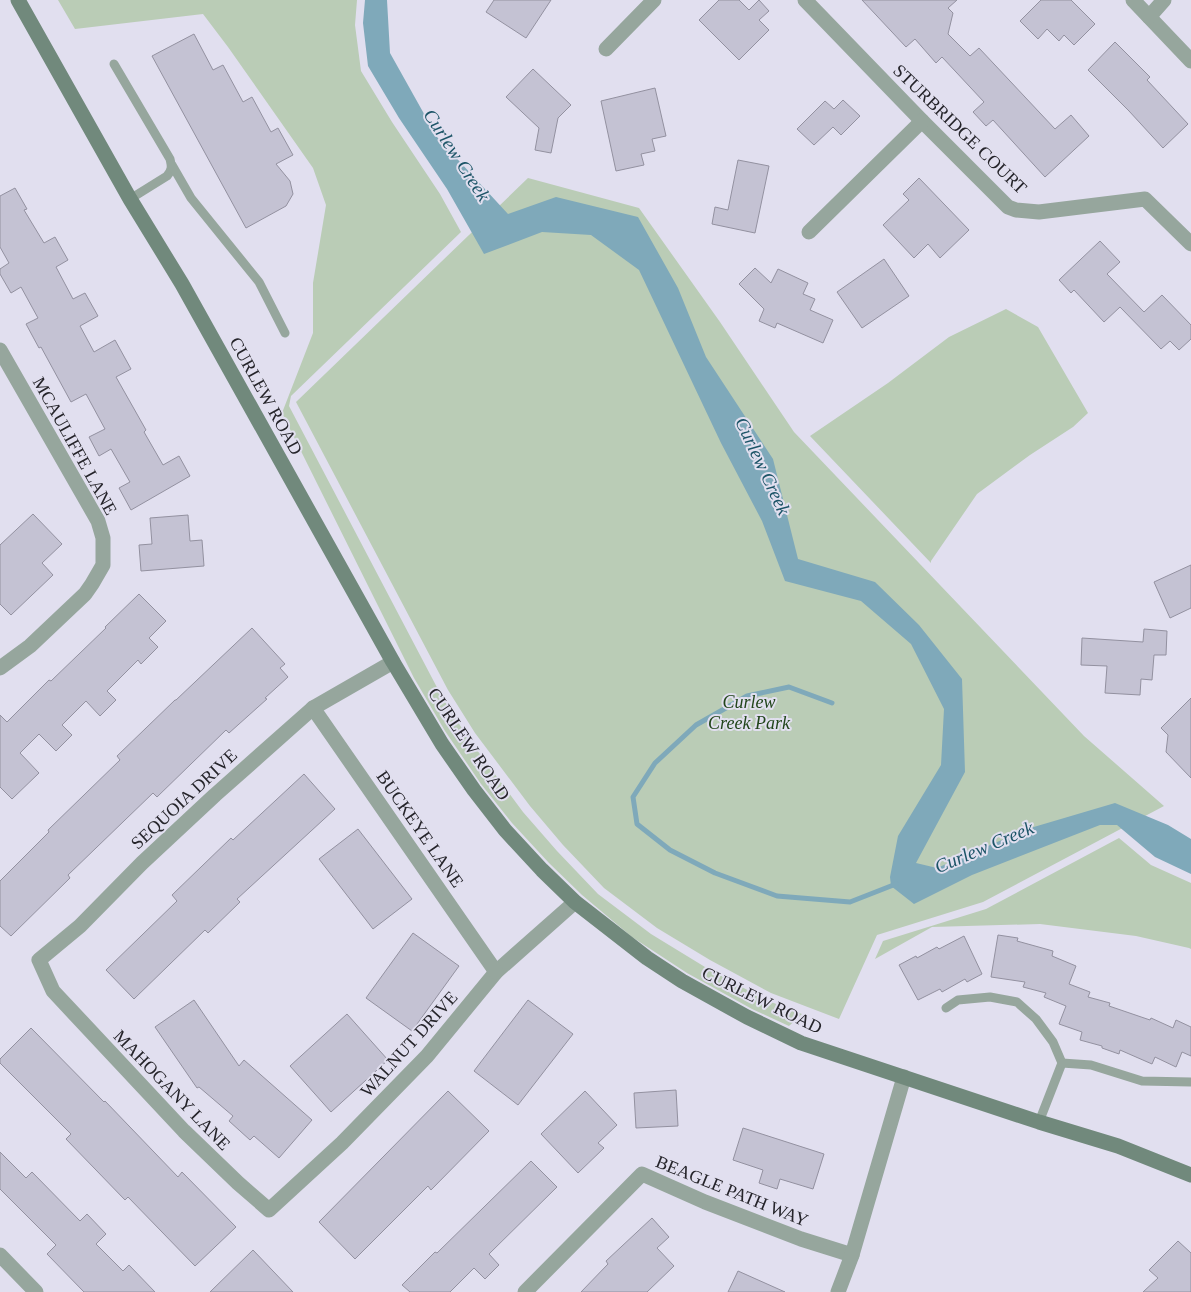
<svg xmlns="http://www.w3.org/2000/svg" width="1191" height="1292" font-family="'Times New Roman',serif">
	<rect width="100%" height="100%" fill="#e1dfef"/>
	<g fill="#baccb6">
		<polygon points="58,0 357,0 355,25 361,71 392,122 440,194 461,232 291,396 289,406 441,695 468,738 523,812 557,851 598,894 651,934 705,967 766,1000 802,1014 789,1026 752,1009 687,973 632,937 582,895 549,863 512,823 481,784 445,731 414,678 282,413 313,333 313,283 326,205 313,168 228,47 203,14 75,29"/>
		<polygon points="528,178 639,208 720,322 794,432 1084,736 1164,806 983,902 877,935 839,1019 771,993 710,960 657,928 604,888 563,845 530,806 475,733 448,690 296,402"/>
		<polygon points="1006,309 1038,327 1088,413 1073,427 1030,455 977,494 931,561 931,563 810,436 888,383 949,337"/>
		<polygon points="1119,838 1151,865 1191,883 1191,949 1189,948 1136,936 1040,924 932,927 875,959 883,941 986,909"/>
	</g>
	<polygon fill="#7fa9ba" points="365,0 387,0 390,53 437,137 508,214 556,197 638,217 678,288 706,357 773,459 798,559 875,582 919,625 962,679 965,772 916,863 937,868 1027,829 1115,803 1168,825 1191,839 1191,874 1155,857 1117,825 1100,825 972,875 914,904 891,886 890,877 898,836 941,765 944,709 911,644 861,601 785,581 762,521 721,443 639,270 591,235 542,232 484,254 447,189 399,118 368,66 363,23"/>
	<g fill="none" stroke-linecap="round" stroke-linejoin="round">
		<polyline stroke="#7fa9ba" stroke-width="5" points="832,703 789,687 747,696 696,725 655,763 633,797 637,824 670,850 715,873 777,896 850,902 896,884"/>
	</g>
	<g fill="#c4c2d3" stroke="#9391a0">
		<polygon points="494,0 551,0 526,38 486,12"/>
		<polygon points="719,0 739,0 749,10 759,0 769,11 759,20 769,30 739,60 699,20"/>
		<polygon points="862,0 957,0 948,8 953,13 948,34 970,56 979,48 1055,129 1071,115 1089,136 1045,177 993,120 986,126 973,112 984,102 942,57 936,63 915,39 906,47"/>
		<polygon points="1041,0 1071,0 1095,24 1074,45 1064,35 1059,41 1047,29 1038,39 1020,21"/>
		<polygon points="194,34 213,70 223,65 243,102 252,97 271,132 278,128 293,155 276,164 290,181 293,194 286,206 246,228 152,56"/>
		<polygon points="1115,42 1150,77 1147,80 1188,124 1163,148 1129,111 1088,70"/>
		<polygon points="533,69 571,105 558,118 551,153 535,150 539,128 506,97"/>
		<polygon points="655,88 666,136 652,139 655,151 641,154 644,165 616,171 601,101"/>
		<polygon points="843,100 860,116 841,135 833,127 814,145 797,129 825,101 834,109"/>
		<polygon points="738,160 769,166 755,233 712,224 715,207 728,210"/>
		<polygon points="919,178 969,230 940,258 928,244 914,258 883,225 909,200 903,194"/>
		<polygon points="15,188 27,209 24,210 44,243 55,237 68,260 56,267 73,299 85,293 98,316 80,326 94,352 115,340 131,369 116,377 146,430 144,432 163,465 179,456 190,476 131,510 119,488 130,482 111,449 99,456 89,437 105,429 86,394 71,402 41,347 39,348 26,324 38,318 21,287 11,293 0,274 0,269 9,263 0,247 0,196"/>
		<polygon points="1100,241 1120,262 1107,274 1144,312 1162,295 1191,325 1191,339 1179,350 1170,341 1161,349 1120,307 1104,322 1074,290 1071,293 1059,280"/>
		<polygon points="884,259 909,296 862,328 837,292"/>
		<polygon points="755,268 771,283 778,269 808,283 803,294 815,299 810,310 833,320 823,343 777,323 775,328 759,321 764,309 739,284"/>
		<polygon points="33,514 62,544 42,563 53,575 11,615 0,604 0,545"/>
		<polygon points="188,515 190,541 202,540 204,566 141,571 139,545 152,544 150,518"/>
		<polygon points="1191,565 1191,608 1170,618 1154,582"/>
		<polygon points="139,594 166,621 149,638 158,647 141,664 138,660 107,691 116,700 100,716 86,701 62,725 72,735 56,751 39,734 20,753 39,773 12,799 0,787 0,715 7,722 49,680 51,681 106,628 105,627"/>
		<polygon points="252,628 285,664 280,668 288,677 265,698 267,699 229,733 226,730 157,797 153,793 68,875 70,878 11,936 0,926 0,881 49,832 48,830 120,760 117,756 175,700 176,700"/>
		<polygon points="1144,629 1167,631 1166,655 1154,655 1152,680 1141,679 1140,695 1105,693 1107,666 1081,665 1082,638 1143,642"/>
		<polygon points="1191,698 1191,778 1166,752 1168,735 1161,728"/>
		<polygon points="304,774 335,809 237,899 240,902 208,933 205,930 134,999 106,970 177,901 172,895 231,838 233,840"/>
		<polygon points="358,829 412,899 373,929 319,859"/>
		<polygon points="413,933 459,966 412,1031 366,998"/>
		<polygon points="998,935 1018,938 1017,941 1053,951 1052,956 1076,966 1069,984 1090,992 1088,997 1110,1003 1109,1006 1150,1020 1151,1018 1173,1028 1176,1020 1191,1027 1191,1056 1182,1052 1176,1067 1155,1057 1152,1064 1120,1050 1119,1054 1102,1048 1102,1046 1080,1040 1082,1032 1059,1024 1066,1006 1044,997 1046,993 1023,987 1025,982 991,977"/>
		<polygon points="964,936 982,974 967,982 965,979 942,992 940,989 918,1000 899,965 916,956 917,958 937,947 939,949"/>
		<polygon points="194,1000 239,1066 244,1060 312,1120 279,1158 254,1136 250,1140 229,1121 233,1116 199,1087 197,1088 155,1027"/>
		<polygon points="528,1000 573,1034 518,1105 474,1071"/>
		<polygon points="347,1014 388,1060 331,1112 290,1066"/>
		<polygon points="31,1028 104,1102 105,1101 178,1177 182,1172 236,1227 195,1266 128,1197 125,1200 66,1139 71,1134 0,1063 0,1059"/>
		<polygon points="676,1090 678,1126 636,1128 634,1093"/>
		<polygon points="448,1091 489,1131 431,1190 428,1186 355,1259 319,1222"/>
		<polygon points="585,1091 617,1125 598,1143 604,1148 578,1173 541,1134"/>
		<polygon points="743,1128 824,1154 813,1189 780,1179 777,1189 759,1183 763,1170 733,1160"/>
		<polygon points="0,1152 26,1178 32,1172 80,1221 87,1214 106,1234 96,1244 123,1271 129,1265 155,1292 84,1292 47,1254 56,1245 0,1189"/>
		<polygon points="531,1161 557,1187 489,1254 499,1265 485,1279 474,1268 450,1292 410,1292 402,1285 435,1252 437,1253"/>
		<polygon points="652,1218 669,1237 657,1248 674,1266 647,1292 581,1292 608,1264 606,1261"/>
		<polygon points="1178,1241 1191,1253 1191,1292 1143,1292 1158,1278 1149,1270"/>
		<polygon points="253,1250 293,1292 210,1292"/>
		<polygon points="738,1271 785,1292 728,1292"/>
	</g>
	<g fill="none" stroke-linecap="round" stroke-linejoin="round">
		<g stroke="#96a69d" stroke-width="9">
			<path d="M114,64L170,159C172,167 172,170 167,176L130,199"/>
			<polyline points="172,165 191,198 259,282 285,333"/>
			<polyline points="946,1008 958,1000 990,997 1017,1002 1036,1019 1053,1042 1062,1063 1039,1122"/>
			<polyline points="1062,1063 1091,1065 1142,1081 1191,1082"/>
		</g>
		<g stroke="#96a69d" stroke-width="15">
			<polyline points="805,0 922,121 1008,207 1016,210 1039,212 1145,199 1191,244"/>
			<polyline points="1133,0 1191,61"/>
			<polyline points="1149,17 1164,0"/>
			<polyline points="606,49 654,0"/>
			<polyline points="809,232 922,121"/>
			<polyline points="0,350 98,521 103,538 103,565 92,584 85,594 30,646 0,668"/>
			<polyline points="393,662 313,708 215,795 142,863 80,926 39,960 53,991 184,1131 238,1183 269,1210 342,1143 427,1056 496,972 575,902"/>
			<polyline points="313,708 496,972"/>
			<polyline points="0,1255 36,1292"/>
			<polyline points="525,1292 642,1174 705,1202 801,1239 852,1255"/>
			<polyline points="838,1292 852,1255 904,1077"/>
		</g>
		<polyline stroke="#71897c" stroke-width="15" points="18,0 130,199 182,284 393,662 442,744 474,790 505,830 542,870 575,902 647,958 682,981 747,1017 801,1043 1039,1122 1118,1146 1191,1175"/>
	</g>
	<g text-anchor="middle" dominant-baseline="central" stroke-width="4" stroke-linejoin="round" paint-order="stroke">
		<g font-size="18" fill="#25242a" stroke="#e1dfef">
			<text transform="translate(960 129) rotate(44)">STURBRIDGE COURT</text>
			<text transform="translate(266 396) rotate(61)">CURLEW ROAD</text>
			<text transform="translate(75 446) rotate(61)">MCAULIFFE LANE</text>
			<text transform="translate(469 744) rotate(56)">CURLEW ROAD</text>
			<text transform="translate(184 799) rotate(-43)">SEQUOIA DRIVE</text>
			<text transform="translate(420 829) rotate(55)">BUCKEYE LANE</text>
			<text transform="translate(762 1000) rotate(26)">CURLEW ROAD</text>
			<text transform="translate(409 1044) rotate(-48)">WALNUT DRIVE</text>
			<text transform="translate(172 1090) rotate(46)">MAHOGANY LANE</text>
			<text transform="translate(732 1191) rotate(22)">BEAGLE PATH WAY</text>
		</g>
		<g font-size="18" font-style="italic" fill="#21451a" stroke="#e1dfef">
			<text x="749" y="702">Curlew<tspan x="749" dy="21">Creek Park</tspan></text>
		</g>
		<g font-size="19" font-style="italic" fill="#1c5467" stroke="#e1dfef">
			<text transform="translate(457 155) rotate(57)">Curlew Creek</text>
			<text transform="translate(763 466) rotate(65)">Curlew Creek</text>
			<text transform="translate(984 847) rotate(-23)">Curlew Creek</text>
		</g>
	</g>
</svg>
